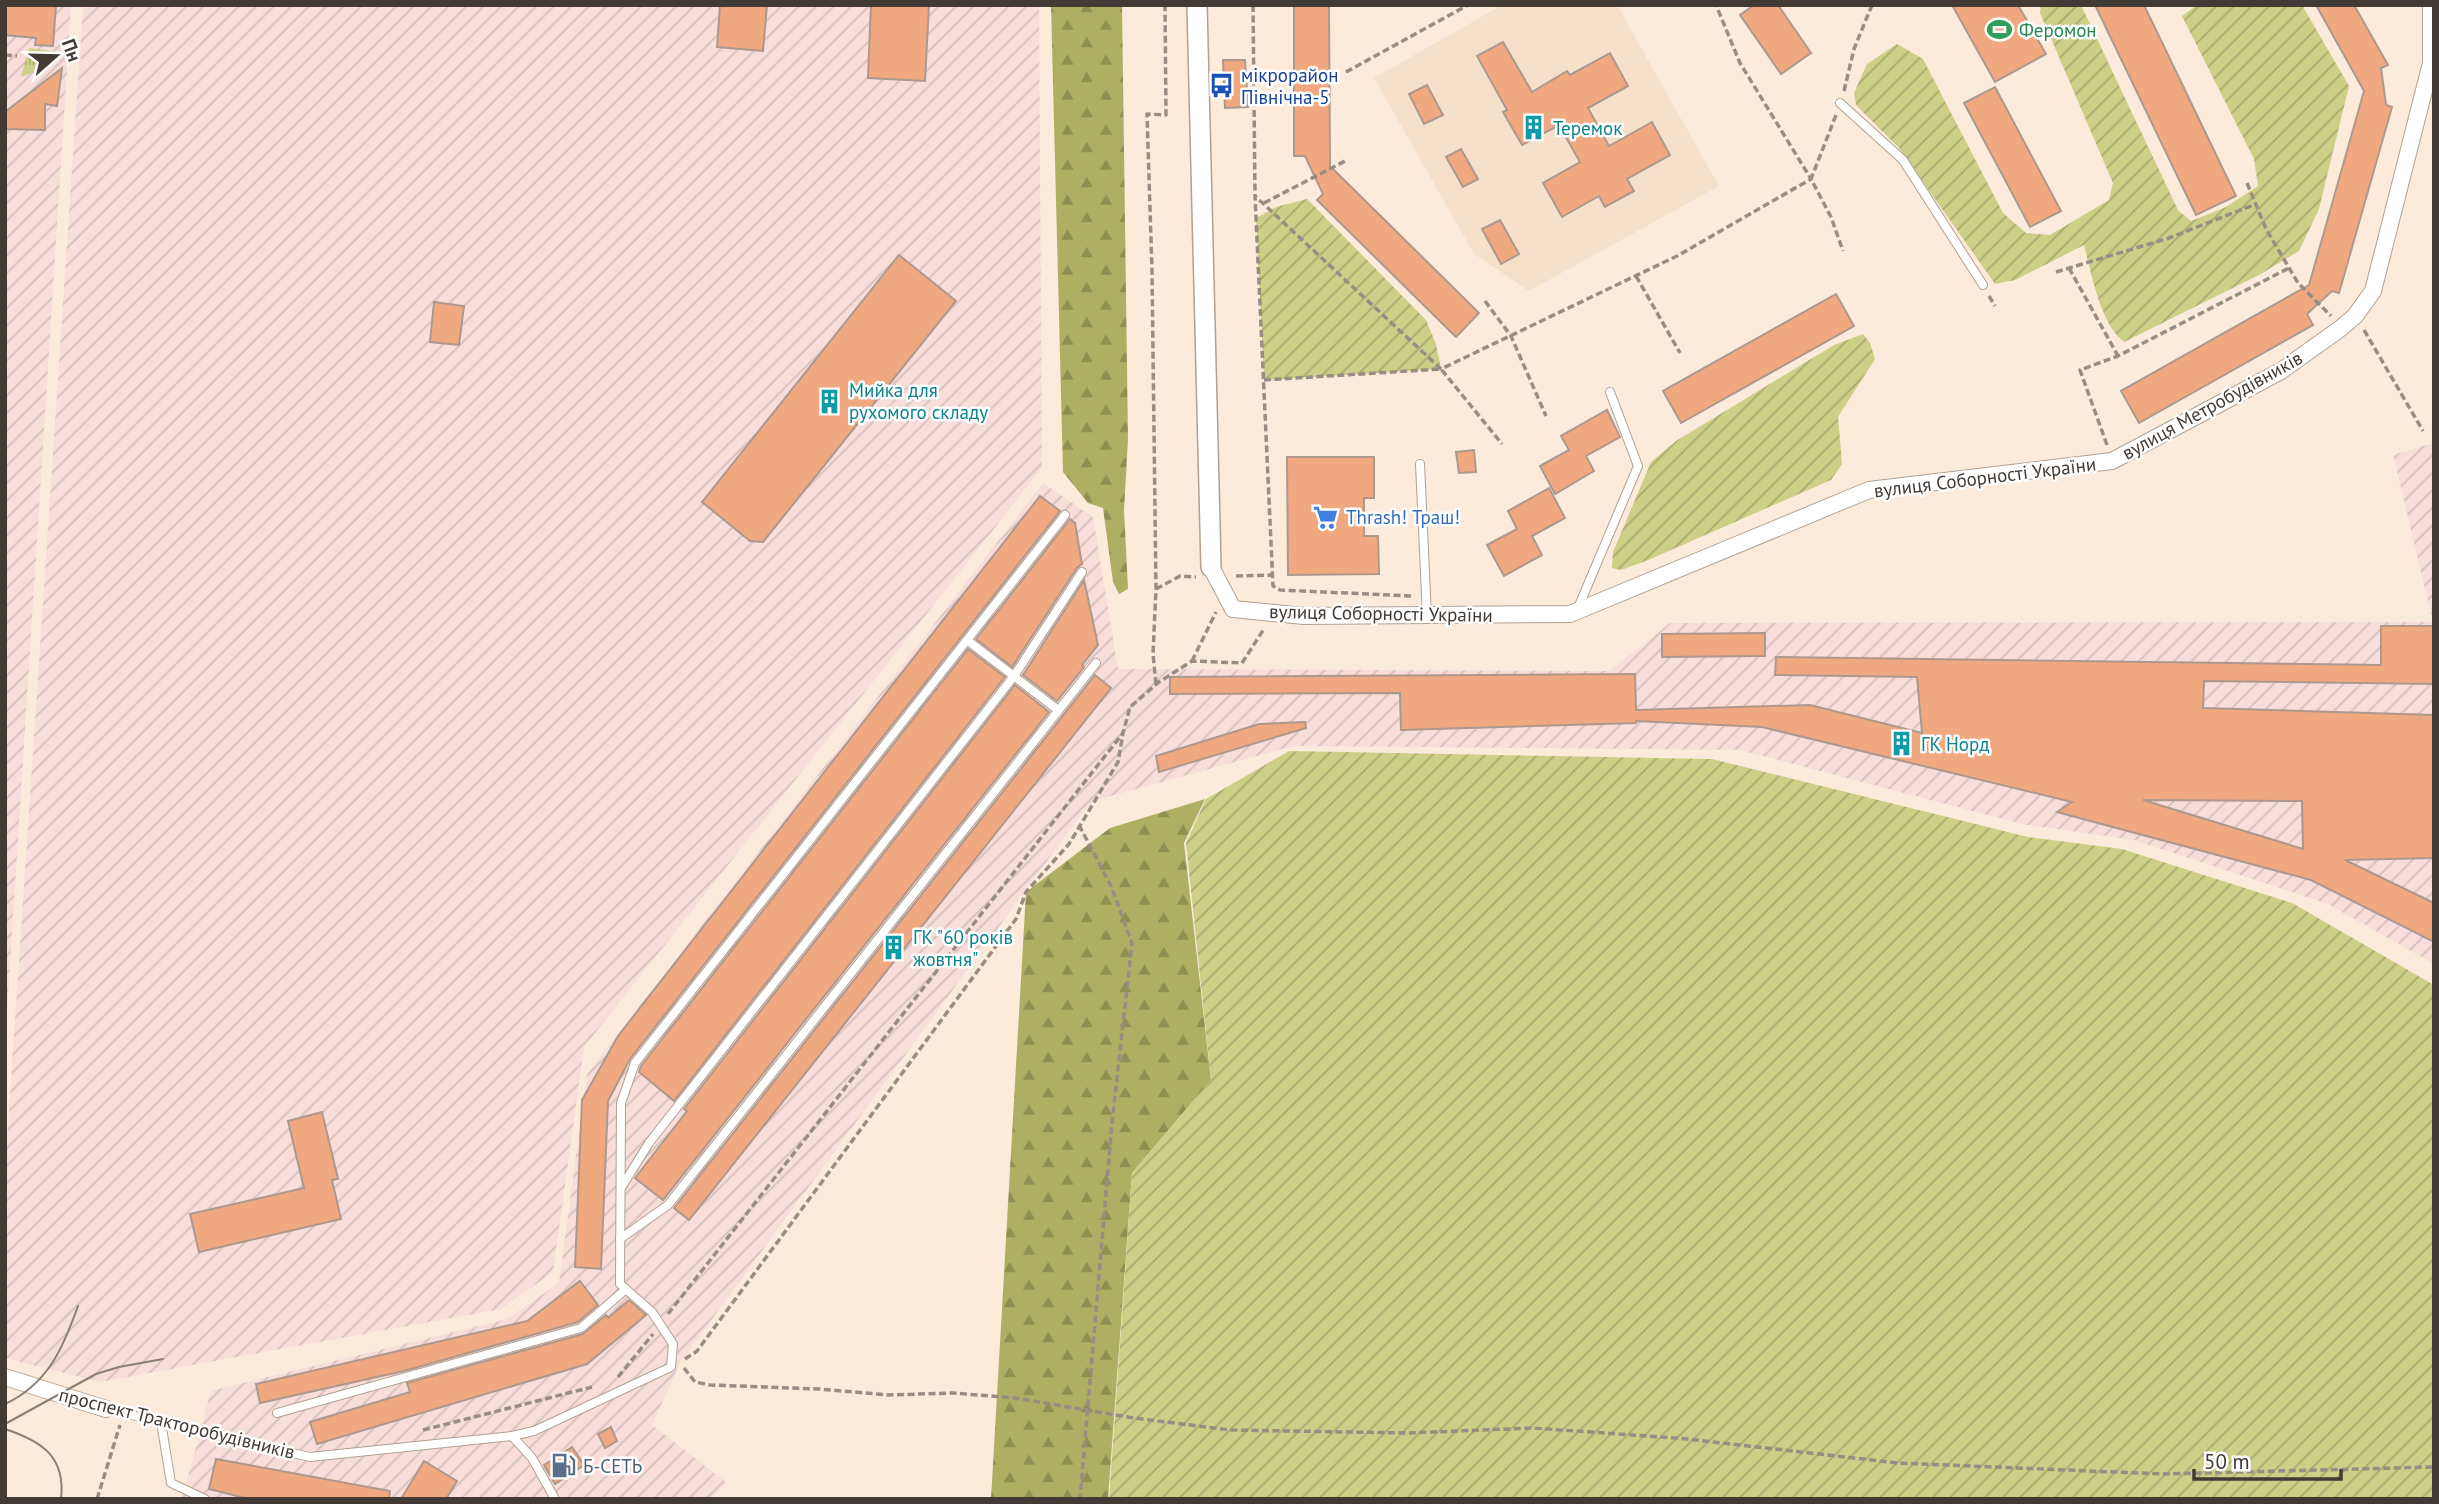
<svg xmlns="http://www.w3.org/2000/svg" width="2439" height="1504" font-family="'PT Sans',sans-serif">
	<defs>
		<pattern id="industrial-furrows" width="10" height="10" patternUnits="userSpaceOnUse" patternTransform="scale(1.75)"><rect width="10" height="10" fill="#f8ddda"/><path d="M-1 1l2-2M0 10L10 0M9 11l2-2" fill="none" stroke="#d6bfbc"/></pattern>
		<pattern id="grass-tufts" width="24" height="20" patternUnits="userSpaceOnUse" patternTransform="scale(1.75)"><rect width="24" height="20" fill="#ccd087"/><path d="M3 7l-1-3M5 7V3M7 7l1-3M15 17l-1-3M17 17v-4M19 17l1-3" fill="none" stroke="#a7aa6f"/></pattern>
		<pattern id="forest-firs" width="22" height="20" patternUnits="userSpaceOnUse" patternTransform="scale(1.75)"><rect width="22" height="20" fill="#adb063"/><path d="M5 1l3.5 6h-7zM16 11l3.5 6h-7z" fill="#8e9052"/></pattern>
		<pattern id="garden-furrows" width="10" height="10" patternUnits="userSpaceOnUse" patternTransform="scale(1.75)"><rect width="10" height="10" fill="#ccd087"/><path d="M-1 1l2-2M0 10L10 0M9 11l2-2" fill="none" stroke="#a7aa6f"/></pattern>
	</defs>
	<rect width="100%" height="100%" fill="#fcebdb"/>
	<g fill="url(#industrial-furrows)">
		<polygon points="5,5 71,5 5,1043"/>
		<polygon points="83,5 1039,5 1042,468 584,1047 553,1272 501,1309 100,1382 5,1358 5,1170"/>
		<polygon points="2434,443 2434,964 2328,904 2134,840 2022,824 1740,750 1301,746 1282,749 1093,801 1077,820 680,1363 652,1425 727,1483 710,1499 182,1499 211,1391 507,1319 559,1283 587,1074 1043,483 1093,517 1118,669 1609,671 1670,623 2433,622 2393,455"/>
	</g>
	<polygon fill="#f6e0ca" points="1502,5 1617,5 1719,186 1529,291 1474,254 1374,78"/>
	<path fill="url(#grass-tufts)" d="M29,48L51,51C45,64 35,73 21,77Z"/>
	<g fill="url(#forest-firs)">
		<polygon points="1051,5 1122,5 1128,439 1124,510 1128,589 1119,594 1113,582 1103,508 1088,503 1063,472"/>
		<polygon points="1205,799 1184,843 1211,1080 1132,1173 1108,1499 991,1499 1026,892 1110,828"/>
	</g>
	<g fill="url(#garden-furrows)">
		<path d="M2041,5H2081L2178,210L2191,221L2226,207L2258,186L2254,159L2182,16L2197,5H2302L2349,86L2319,209L2299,251L2259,275L2124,342C2101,325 2091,273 2084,245L2015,280L1995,284L1899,148L1856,105L1854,93L1867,64L1897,44L1923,59L2003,213L2026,233L2050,235L2109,200L2113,183L2040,13Z"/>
		<polygon points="1307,199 1426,320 1436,344 1441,369 1264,380 1256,218 1276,207"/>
		<polygon points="1863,334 1870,343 1875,359 1838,417 1842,464 1831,480 1646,561 1621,570 1612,568 1613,552 1651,462 1676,441 1834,345"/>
		<polygon points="1289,751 1712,759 2028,837 2122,849 2292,903 2434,985 2434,1499 1109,1499 1132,1173 1211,1080 1186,843 1206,799"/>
	</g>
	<g fill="#f0a881" stroke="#ad988e" stroke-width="2" fill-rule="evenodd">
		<polygon points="5,5 56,5 53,46 35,45 36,38 5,35"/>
		<polygon points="720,5 767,5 763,51 717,47"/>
		<polygon points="871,5 929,5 925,81 868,78"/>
		<polygon points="1294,5 1329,5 1330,166 1479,313 1456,337 1317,200 1323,194 1305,156 1294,156"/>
		<polygon points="1754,5 1778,5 1811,53 1781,74 1740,15"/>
		<polygon points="1952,5 2018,5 2046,54 1995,82"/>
		<polygon points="2095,5 2144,5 2236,196 2196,215"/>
		<polygon points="2316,5 2354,5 2388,65 2381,68 2386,105 2392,107 2339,293 2332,291 2307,314 2313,325 2139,423 2121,391 2309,285 2364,91"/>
		<polygon points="1503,42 1532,92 1567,71 1570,75 1610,53 1628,86 1588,108 1609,146 1652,122 1670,155 1627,179 1634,191 1605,207 1599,196 1562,217 1543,183 1580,162 1559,125 1522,145 1503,112 1507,110 1477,56"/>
		<polygon points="1223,60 1245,60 1248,107 1225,108"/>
		<polygon points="62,68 57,106 45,104 45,130 5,129 5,112"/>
		<polygon points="1427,85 1443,115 1424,124 1409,94"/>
		<polygon points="1995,87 2061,211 2030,227 1964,103"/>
		<polygon points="1461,149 1478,179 1463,187 1446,157"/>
		<polygon points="1500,220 1519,254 1501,264 1482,229"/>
		<polygon points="899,255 956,301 763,542 750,541 702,502"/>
		<polygon points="1836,294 1854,326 1681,423 1663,391"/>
		<polygon points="434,302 464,306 459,345 430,342"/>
		<polygon points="1607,410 1620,437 1586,456 1594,471 1555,494 1540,466 1569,450 1561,436"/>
		<polygon points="1474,450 1476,472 1459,473 1456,452"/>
		<polygon points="1287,457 1374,457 1374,498 1364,498 1364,536 1378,536 1379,574 1288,575"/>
		<polygon points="1549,488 1565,518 1532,536 1542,555 1504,576 1487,545 1517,529 1508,511"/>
		<polygon points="1040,496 1060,511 630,1059 608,1101 601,1269 575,1267 582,1100 618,1036"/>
		<polygon points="1070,519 1075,523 1082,564 1077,568 1012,667 976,639"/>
		<polygon points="1084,580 1098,645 1082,665 1084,667 1057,701 1023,675"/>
		<path d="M2381,626H2434V684L2204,681L2203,708L2434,715V858L2345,860L2434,903V942L2311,880L2057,812L2072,802L1762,727L1636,721V723L1401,730L1400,693L1170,694V677L1635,674L1636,710L1810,705L1922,733L1917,677L1775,675L1776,657L2381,665ZM2143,800L2302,801L2303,849Z"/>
		<polygon points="1765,633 1765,656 1662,657 1662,634"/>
		<polygon points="968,649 1005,677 674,1101 639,1072 641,1066"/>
		<polygon points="1095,675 1111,688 689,1220 674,1208"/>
		<polygon points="1015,685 1049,712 663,1200 635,1178 687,1111 684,1109"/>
		<polygon points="1305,722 1306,728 1159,772 1156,756 1259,724"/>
		<polygon points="322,1112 338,1179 332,1180 341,1219 199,1252 190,1214 304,1188 288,1121"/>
		<polygon points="580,1281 598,1305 578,1322 404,1371 260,1403 256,1384 527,1321"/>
		<polygon points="629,1300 646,1315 587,1364 317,1444 310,1422 410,1392 407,1383 583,1334 606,1315 608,1318"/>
		<polygon points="611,1427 617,1441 605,1448 598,1434"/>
		<polygon points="572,1447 584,1465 555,1484 544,1465"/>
		<polygon points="216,1459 390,1491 389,1499 249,1499 209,1489"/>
		<polygon points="424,1461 457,1481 446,1499 401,1499"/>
	</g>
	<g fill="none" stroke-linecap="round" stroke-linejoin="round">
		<defs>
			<g id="service">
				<polyline points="1840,103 1903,160 1983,285"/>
				<polyline points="1420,464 1427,616"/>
				<polyline points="1578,608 1638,466 1610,392"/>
				<polyline points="967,640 1058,710"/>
				<polyline points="621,1188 649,1143 1014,676 1082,572"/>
				<polyline points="620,1239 668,1205 1096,663"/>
				<polyline points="106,1409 310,1457 512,1436 534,1431 671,1367 673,1344 652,1312 620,1284 621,1103 635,1063 1065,515"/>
				<polyline points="277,1413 581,1328 626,1289"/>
				<polyline points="161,1422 171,1483 205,1499"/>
				<polyline points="512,1436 532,1458 555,1499"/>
			</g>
			<g id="minor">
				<polyline points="1211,567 1233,609 1304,616 1570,614 1869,490 2112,461 2281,371 2341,328 2355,316 2373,291 2431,63 2431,5"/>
				<polyline points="5,1377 106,1409"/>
			</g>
			<polyline id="tertiary" points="1197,5 1211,567"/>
		</defs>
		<use href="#service" stroke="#b1a192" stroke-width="10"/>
		<use href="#minor" stroke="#b1a192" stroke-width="18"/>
		<use href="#tertiary" stroke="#b1a192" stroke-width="22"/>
		<g stroke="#998d83" stroke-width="3.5" stroke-dasharray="7 3.5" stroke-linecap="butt">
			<polyline points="1253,5 1255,196"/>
			<polyline points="5,55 17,56"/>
			<polyline points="1346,72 1468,5"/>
			<polyline points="1844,91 1854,49 1872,5"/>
			<polyline points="1836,115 1811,179 1831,217 1843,251"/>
			<polyline points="2247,183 2266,229 2298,283 2331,316"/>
			<polyline points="1264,203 1347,160"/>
			<polyline points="2069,268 2118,356"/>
			<polyline points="2056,272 2169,238 2256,204"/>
			<polyline points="1636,276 1680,353"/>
			<polyline points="1989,296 1995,306"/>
			<polyline points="1485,301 1511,336 1546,416"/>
			<polyline points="2364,330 2423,431"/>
			<polyline points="1264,380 1441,369 1502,444"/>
			<polyline points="2107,445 2080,370 2118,356 2289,268"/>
			<polyline points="1236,576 1273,575"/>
			<polyline points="1156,589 1180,576 1196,577"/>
			<polyline points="1411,596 1280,590 1273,586 1255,196 1441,369 1677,256 1811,179 1740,63 1716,5"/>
			<polyline points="1192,661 1216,612"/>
			<polyline points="1156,684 1153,654 1156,589 1152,271 1147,114 1166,115 1165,5"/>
			<polyline points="1079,825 1111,886 1132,943 1112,1123 1080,1499"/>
			<polyline points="668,1314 1123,733"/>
			<polyline points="685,1359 697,1351 1016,919 1026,892 1069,844 1118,762 1123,733 1130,707 1159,682 1192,661 1242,663 1264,629"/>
			<polyline points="684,1368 695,1382 710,1385 819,1389 889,1395 953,1393 1015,1398 1134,1418 1230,1430 1408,1433 1533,1428 1687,1439 1898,1463 2163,1474 2434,1467"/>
			<polyline points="618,1377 653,1334"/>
			<polyline points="423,1430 592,1387"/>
			<polyline points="97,1499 120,1425"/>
		</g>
		<use href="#service" stroke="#fff" stroke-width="8"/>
		<use href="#minor" stroke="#fff" stroke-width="16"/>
		<use href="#tertiary" stroke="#fff" stroke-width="19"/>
		<g stroke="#8a7f75" stroke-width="2">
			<path d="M5,1404C48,1384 63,1348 78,1306"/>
			<polyline points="5,1424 96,1374 119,1367 163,1359"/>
			<path d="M5,1429C41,1441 66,1456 61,1499"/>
		</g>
	</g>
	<defs>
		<symbol id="stadium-bare" viewBox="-9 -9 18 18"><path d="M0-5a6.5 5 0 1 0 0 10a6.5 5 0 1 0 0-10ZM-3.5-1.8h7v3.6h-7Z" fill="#2e9e5b" stroke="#fff" stroke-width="2.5" paint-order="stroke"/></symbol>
		<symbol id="bus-bare" viewBox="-9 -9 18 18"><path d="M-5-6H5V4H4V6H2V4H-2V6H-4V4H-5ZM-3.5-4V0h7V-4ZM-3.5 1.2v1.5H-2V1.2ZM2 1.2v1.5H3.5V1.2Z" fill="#1a4fb4" stroke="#fff" stroke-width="2.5" paint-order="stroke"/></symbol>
		<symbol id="building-bare" viewBox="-9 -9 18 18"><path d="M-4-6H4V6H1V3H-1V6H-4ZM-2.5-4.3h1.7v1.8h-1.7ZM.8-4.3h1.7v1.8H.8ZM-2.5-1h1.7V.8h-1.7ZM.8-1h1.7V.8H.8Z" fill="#0f9aa8" stroke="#fff" stroke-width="2.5" paint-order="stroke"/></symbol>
		<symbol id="supermarket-bare" viewBox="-9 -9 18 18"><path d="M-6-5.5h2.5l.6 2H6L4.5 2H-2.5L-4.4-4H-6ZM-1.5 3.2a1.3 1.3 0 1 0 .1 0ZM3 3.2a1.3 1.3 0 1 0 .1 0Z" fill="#3f7fe0" stroke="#fff" stroke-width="2.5" paint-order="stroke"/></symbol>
		<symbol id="fuel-bare" viewBox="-9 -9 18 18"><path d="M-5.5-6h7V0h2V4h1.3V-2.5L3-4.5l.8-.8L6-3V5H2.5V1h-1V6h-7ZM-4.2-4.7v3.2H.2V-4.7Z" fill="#5c6f8a" stroke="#fff" stroke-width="2.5" paint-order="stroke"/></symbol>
	</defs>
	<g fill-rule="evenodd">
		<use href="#stadium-bare" x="1982" y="12" width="35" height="35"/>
		<use href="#bus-bare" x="1204" y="68" width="35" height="35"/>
		<use href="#building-bare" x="1516" y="110" width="35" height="35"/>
		<use href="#building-bare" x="812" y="384" width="35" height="35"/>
		<use href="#supermarket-bare" x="1308" y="500" width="35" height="35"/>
		<use href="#building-bare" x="1884" y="726" width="35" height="35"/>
		<use href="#building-bare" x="876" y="930" width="35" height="35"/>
		<use href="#fuel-bare" x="546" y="1448" width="35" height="35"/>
	</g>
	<g text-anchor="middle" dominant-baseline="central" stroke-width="5" stroke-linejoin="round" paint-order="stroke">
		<g font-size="19" fill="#27864d" stroke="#fff" text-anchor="start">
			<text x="2019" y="30">Феромон</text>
		</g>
		<g font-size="19" fill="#164399" stroke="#fff" text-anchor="start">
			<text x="1241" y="75">мікрорайон<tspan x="1241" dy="22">Північна-5</tspan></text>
		</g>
		<g font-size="19" fill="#0d838f" stroke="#fff" text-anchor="start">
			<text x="1553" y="128">Теремок</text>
			<text x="849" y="390">Мийка для<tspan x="849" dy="22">рухомого складу</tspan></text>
			<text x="1921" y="744">ГК Норд</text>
			<text x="913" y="937">ГК "60 років<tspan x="913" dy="22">жовтня"</tspan></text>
		</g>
		<g font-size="19" fill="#423b35" stroke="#fff">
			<text transform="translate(2212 405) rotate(-29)">вулиця Метробудівників</text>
			<text transform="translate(1985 477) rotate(-7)">вулиця Соборності України</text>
			<text transform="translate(1381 613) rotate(1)">вулиця Соборності України</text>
			<text transform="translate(177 1423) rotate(14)">проспект Тракторобудівників</text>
		</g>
		<g font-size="19" fill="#366cbe" stroke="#fff" text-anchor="start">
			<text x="1346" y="517">Thrash! Траш!</text>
		</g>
		<g font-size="19" fill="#4e5e75" stroke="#fff" text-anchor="start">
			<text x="583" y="1466">Б-СЕТЬ</text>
		</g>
	</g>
	<rect width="2439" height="1504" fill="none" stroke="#423b35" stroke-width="14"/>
	<g transform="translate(56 56) rotate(70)" stroke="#ffffff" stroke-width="5" paint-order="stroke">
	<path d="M0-5L12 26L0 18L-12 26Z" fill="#423b35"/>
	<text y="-10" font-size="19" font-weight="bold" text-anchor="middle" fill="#423b35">Пн</text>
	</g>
	<path d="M2194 1469v10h147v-10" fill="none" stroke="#423b35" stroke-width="3.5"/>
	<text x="2204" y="1469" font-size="21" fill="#423b35" stroke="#ffffff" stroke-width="5" paint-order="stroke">50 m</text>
</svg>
